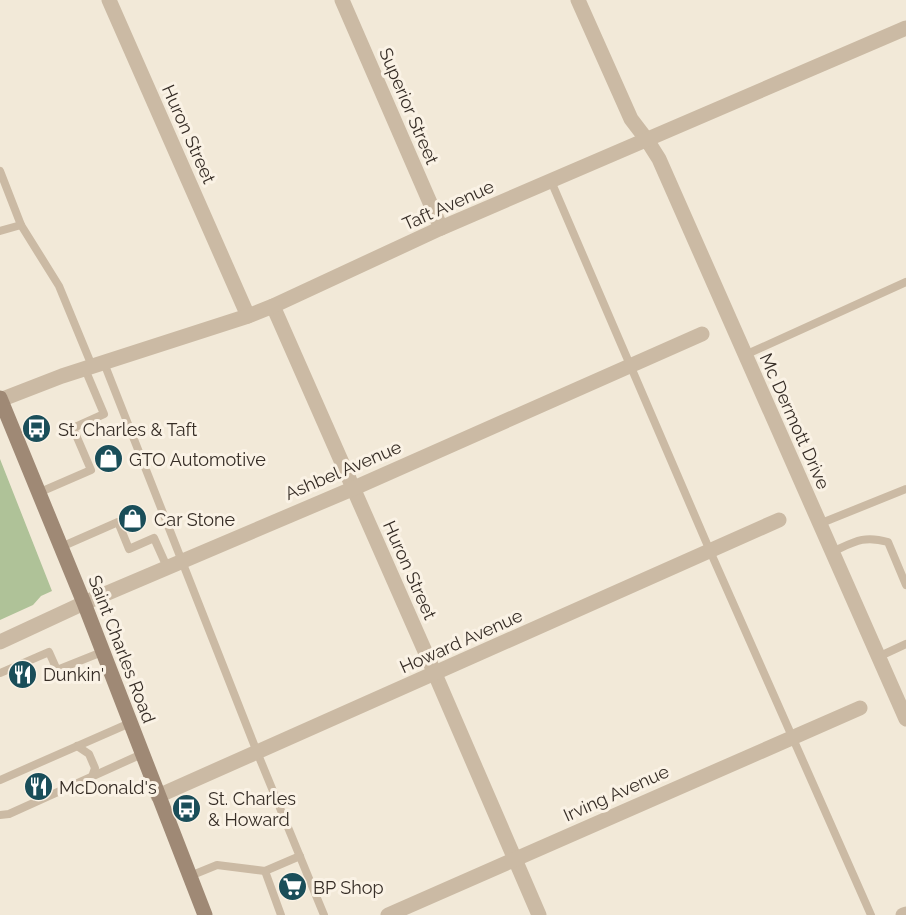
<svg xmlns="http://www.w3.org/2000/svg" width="906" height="915" font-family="Raleway,sans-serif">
	<rect width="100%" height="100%" fill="#f2e9d8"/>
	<polygon fill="#afc298" points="0,459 52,591 41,596 33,605 0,620"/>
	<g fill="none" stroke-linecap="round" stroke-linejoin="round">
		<g stroke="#cbbaa4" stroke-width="8">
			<polyline points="0,171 21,225"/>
			<polyline points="551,181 710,551 871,915"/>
			<polyline points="0,231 21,225 59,286 92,366"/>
			<polyline points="745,355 906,282"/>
			<polyline points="104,363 257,752 324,915"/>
			<polyline points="38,493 91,470 73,428 104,414 85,369"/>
			<polyline points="819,524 906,489"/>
			<polyline points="61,547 118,522 129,549 154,538 167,567"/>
			<path d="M832,552C854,542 863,535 888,542L906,585"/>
			<polyline points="878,657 906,644"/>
			<polyline points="0,673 49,652 57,670 102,652"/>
			<polyline points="77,746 89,754 95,768 92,777"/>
			<polyline points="0,780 130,723"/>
			<polyline points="0,815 9,814 142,754"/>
			<polyline points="265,871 300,856"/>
			<polyline points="190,876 217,865 265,871 281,915"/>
		</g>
		<g stroke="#cbbaa4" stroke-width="15">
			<polyline points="109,0 248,316"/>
			<polyline points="342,0 441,228"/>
			<polyline points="578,0 631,119 647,140 659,159 906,719"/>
			<polyline points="273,306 435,674 539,915"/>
			<polyline points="0,400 62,376 248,316 273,306 441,228 906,28"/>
			<polyline points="0,642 84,603 352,489 702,334"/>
			<polyline points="158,796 779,520"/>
			<polyline points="388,915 860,708"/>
			<polyline points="903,915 906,914"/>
		</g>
		<polyline stroke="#9f8975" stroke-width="15" points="0,398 84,603 205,915"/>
	</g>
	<defs>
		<symbol id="bus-disc" viewBox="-11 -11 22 22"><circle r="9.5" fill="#1a4e59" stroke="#faf2e5"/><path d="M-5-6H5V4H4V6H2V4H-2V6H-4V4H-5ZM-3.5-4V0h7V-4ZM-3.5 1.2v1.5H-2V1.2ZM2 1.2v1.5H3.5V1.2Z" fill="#fff"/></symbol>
		<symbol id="shop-disc" viewBox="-11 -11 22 22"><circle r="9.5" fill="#1a4e59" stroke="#faf2e5"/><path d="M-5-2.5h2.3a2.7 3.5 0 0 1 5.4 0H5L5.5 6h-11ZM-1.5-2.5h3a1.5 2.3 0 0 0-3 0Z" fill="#fff"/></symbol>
		<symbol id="restaurant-disc" viewBox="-11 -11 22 22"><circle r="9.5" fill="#1a4e59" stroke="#faf2e5"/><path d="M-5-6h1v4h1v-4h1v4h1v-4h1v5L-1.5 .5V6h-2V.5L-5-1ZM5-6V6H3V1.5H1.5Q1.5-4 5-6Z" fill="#fff"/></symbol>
		<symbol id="supermarket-disc" viewBox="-11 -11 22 22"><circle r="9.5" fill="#1a4e59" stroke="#faf2e5"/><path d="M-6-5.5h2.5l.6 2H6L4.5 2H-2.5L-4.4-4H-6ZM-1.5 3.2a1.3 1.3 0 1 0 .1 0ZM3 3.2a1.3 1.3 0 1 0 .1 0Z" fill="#fff"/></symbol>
	</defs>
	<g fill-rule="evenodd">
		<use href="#bus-disc" x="20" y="412" width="33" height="33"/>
		<use href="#shop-disc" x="92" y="442" width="33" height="33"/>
		<use href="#shop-disc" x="116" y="502" width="33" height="33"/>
		<use href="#restaurant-disc" x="6" y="658" width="33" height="33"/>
		<use href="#restaurant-disc" x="22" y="770" width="33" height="33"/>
		<use href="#bus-disc" x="170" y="792" width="33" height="33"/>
		<use href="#supermarket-disc" x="276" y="870" width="33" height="33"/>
	</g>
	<g text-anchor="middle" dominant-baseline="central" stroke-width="6" stroke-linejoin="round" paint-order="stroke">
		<g font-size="18" fill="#362d26" stroke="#faf2e5">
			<text transform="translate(409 106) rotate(67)">Superior Street</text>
			<text transform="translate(189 134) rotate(66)">Huron Street</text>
			<text transform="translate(448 205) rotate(-24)">Taft Avenue</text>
			<text transform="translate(795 421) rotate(66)">Mc Dermott Drive</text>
			<text transform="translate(343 470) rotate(-23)">Ashbel Avenue</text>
			<text transform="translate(410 570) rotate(66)">Huron Street</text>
			<text transform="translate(461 641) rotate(-24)">Howard Avenue</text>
			<text transform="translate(122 649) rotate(69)">Saint Charles Road</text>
			<text transform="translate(616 793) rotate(-24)">Irving Avenue</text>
		</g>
		<g font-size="18" fill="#362d26" stroke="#faf2e5" text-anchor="start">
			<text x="58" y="429">St. Charles &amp; Taft</text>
			<text x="129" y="459">GTO Automotive</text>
			<text x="154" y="519">Car Stone</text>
			<text x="43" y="674">Dunkin'</text>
			<text x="59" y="787">McDonald's</text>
			<text x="208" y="798">St. Charles<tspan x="208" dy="21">&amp; Howard</tspan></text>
			<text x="313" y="887">BP Shop</text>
		</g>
	</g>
</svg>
